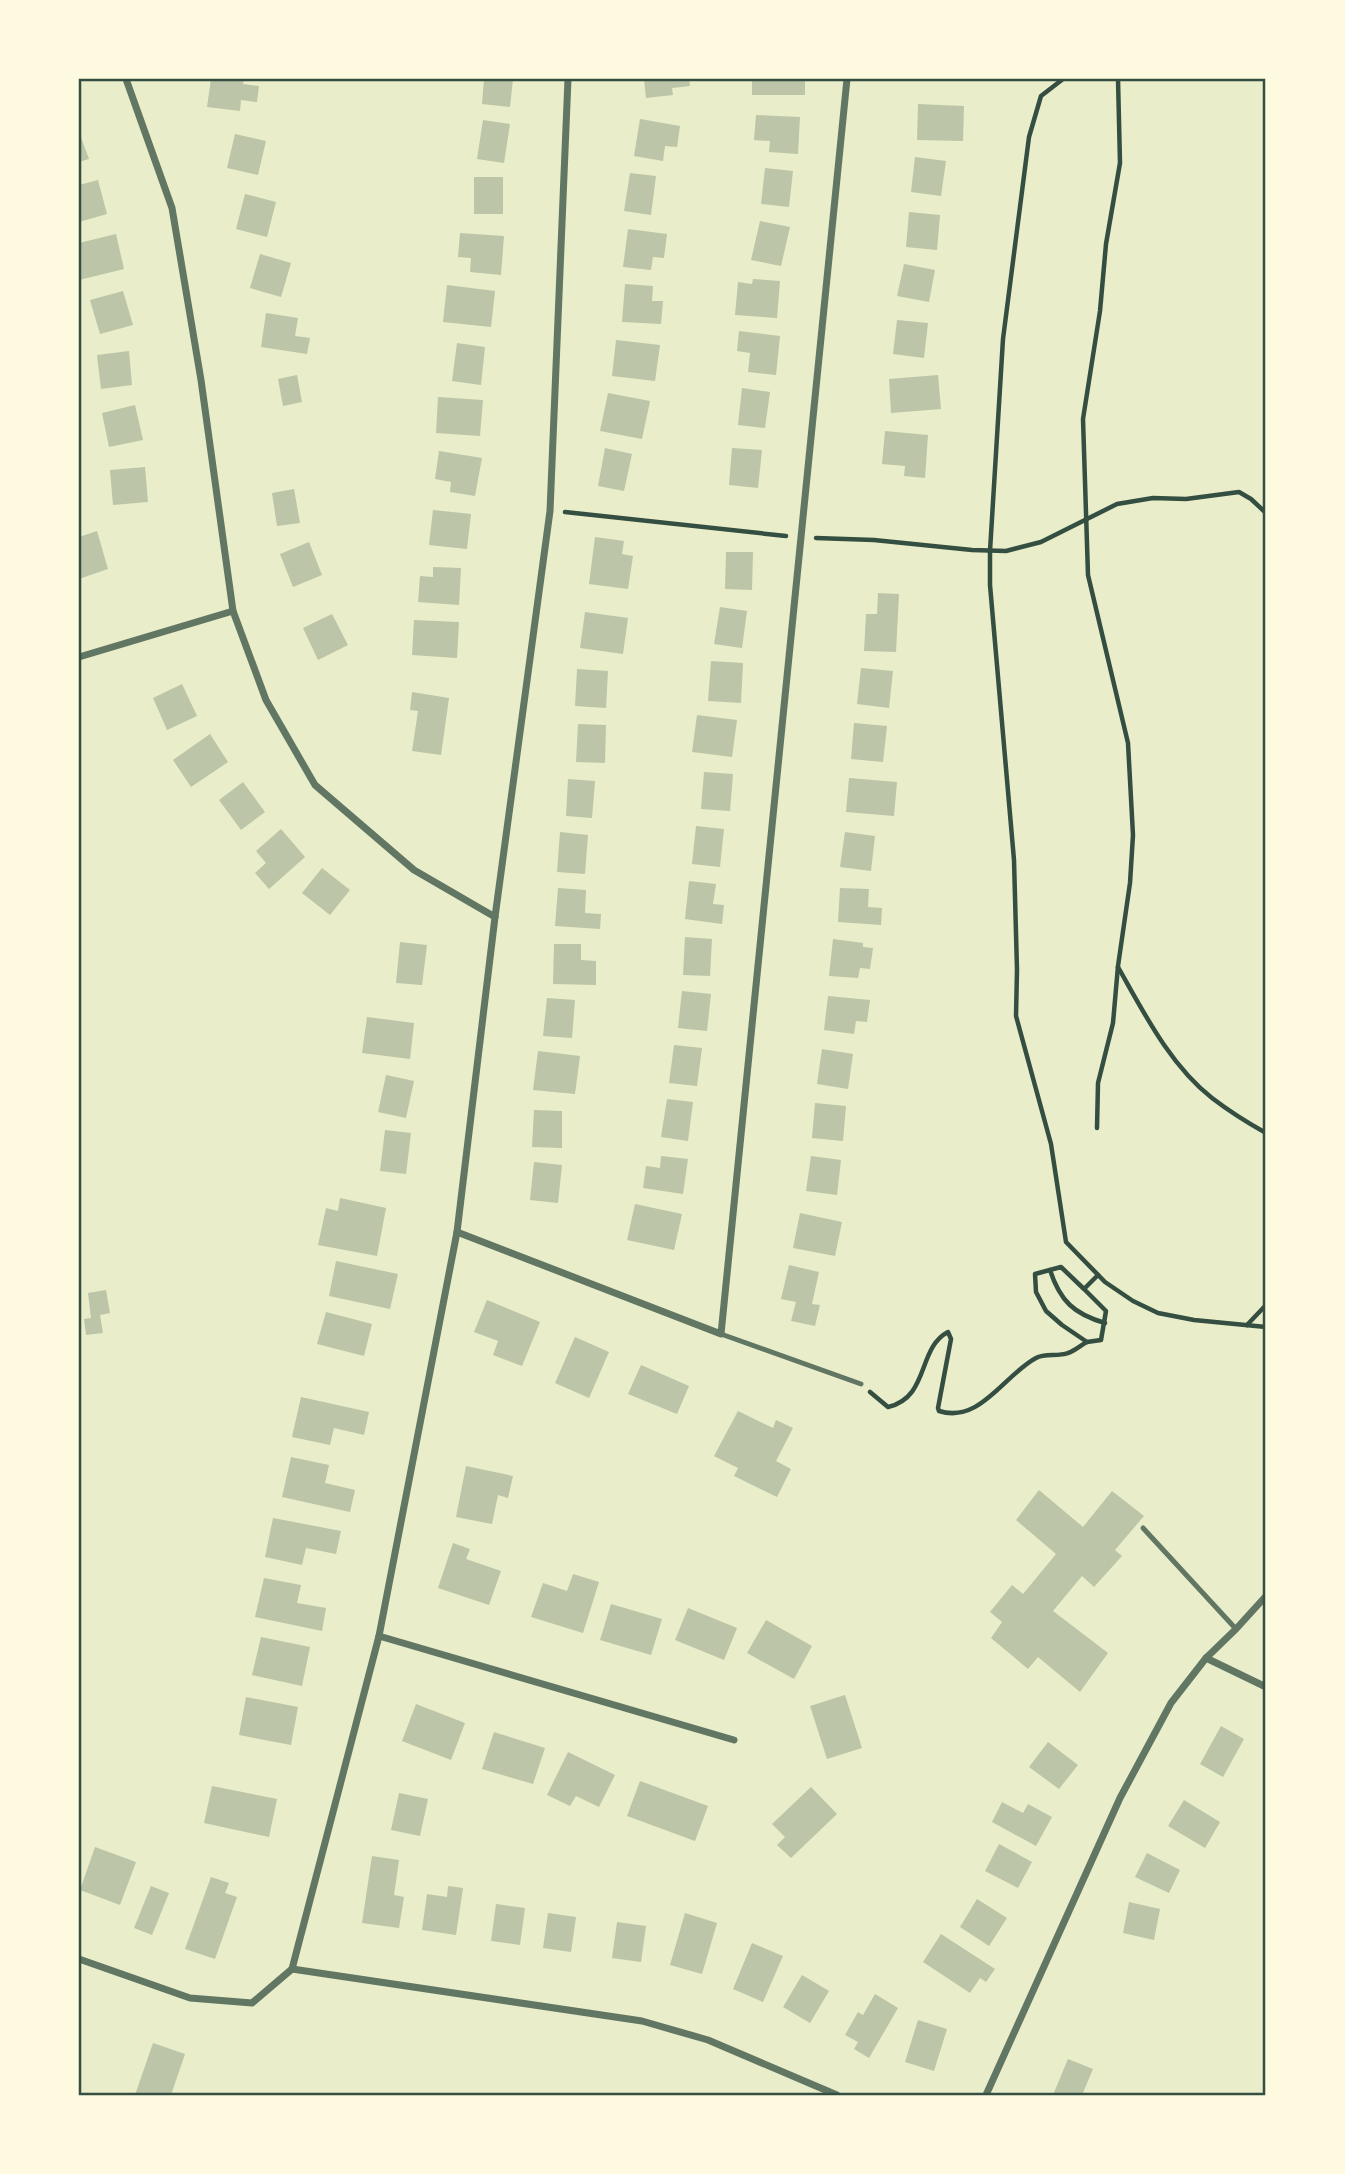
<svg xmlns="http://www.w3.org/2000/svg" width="1345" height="2174" font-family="'Varela Round',sans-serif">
	<rect width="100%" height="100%" fill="#e9edc9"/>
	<g fill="#bcc5a7">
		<polygon points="211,79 244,79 243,84 259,86 257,102 241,100 240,111 207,107"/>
		<polygon points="484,79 513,79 510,107 482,104"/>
		<polygon points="644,79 689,79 690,86 672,88 673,95 646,98"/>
		<rect x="752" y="79" width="53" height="16"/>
		<polygon points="918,104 964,106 963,141 917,140"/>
		<polygon points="756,115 800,117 798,154 769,152 770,141 754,140"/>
		<polygon points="640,119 680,126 677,147 665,146 663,161 634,156"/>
		<polygon points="483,120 510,124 504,163 477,159"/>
		<polygon points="79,132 89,159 79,162"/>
		<polygon points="235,134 266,141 258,175 227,168"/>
		<polygon points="915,157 946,161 941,196 911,192"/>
		<polygon points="765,168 793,171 789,207 761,204"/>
		<polygon points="630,173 656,176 651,215 624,211"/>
		<rect x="474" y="177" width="29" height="37"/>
		<polygon points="98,180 107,214 79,222 79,185"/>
		<polygon points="245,194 276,202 267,237 236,229"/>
		<polygon points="909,212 940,215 937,250 906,247"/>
		<polygon points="760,221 790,227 781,266 751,260"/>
		<polygon points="628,229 667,234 664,258 653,257 651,270 623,267"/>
		<polygon points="460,233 504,236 501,275 470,272 471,258 458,257"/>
		<polygon points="116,234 124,269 79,280 79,243"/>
		<polygon points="260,254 291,263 281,297 250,288"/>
		<polygon points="904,264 935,270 929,302 897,296"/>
		<polygon points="753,279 780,281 777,318 735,315 738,282 752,284"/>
		<polygon points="625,284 653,286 652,301 663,301 661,324 622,322"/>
		<polygon points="447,285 495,291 491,327 443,322"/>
		<polygon points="123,291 133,325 100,334 90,300"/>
		<polygon points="266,313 298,318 295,336 310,338 307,354 261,347"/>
		<polygon points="897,320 928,323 924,358 893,354"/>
		<polygon points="739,331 780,336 776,375 748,372 750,353 737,351"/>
		<polygon points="616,340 660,345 655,381 612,376"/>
		<polygon points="457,343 485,347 481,385 452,381"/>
		<polygon points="129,351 132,385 101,389 97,355"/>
		<polygon points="297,375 302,402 283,406 278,379"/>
		<polygon points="938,375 941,409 891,413 889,379"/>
		<polygon points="742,388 770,392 765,428 738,425"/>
		<polygon points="608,393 650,401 642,439 600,431"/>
		<polygon points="438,397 483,400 480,436 436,433"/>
		<polygon points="135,405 143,440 109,447 102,413"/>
		<polygon points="885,431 928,435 925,478 904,476 905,466 882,464"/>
		<polygon points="605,448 632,454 624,491 598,486"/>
		<polygon points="732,448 762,450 758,488 729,485"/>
		<polygon points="439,451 482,458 475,496 450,492 451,482 435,479"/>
		<polygon points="145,467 148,502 113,505 110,470"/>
		<polygon points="294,489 300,523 277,526 272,493"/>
		<polygon points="433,510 471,514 467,549 429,545"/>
		<polygon points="97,531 108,569 79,579 79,547 81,546 79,537"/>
		<polygon points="595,537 624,541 622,554 633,556 628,589 589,584"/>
		<polygon points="309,542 322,575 293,587 280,554"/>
		<polygon points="726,552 753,552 752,590 725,589"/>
		<polygon points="433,567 461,568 459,605 418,602 420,576 433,577"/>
		<polygon points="878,593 899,594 896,652 864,651 866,614 877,614"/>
		<polygon points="720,607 747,611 742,648 714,644"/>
		<polygon points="585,612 628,618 623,654 580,648"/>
		<polygon points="332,614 348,645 318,660 303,628"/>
		<polygon points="414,620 459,622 457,658 412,655"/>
		<polygon points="711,661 743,663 741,703 708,701"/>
		<polygon points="861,668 893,671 889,708 857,704"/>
		<polygon points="577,669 608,671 606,708 575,706"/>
		<polygon points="182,684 197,716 167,730 153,698"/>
		<polygon points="412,692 449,698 441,755 412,751 418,711 410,710"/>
		<polygon points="697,715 737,720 732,757 692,752"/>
		<polygon points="854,723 887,726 883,762 851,759"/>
		<polygon points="578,724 606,725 605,763 576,762"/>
		<polygon points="210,734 228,762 191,787 173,760"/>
		<polygon points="704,772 733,774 730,811 701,809"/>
		<polygon points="849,778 897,782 894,816 846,812"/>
		<polygon points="568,779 595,781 592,818 566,816"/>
		<polygon points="243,782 265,812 241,830 219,800"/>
		<polygon points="696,826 724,829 720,867 692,864"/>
		<polygon points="281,829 305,857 269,889 255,873 266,863 256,851"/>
		<polygon points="560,832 588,835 585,874 557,872"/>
		<polygon points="845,832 875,836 871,871 840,867"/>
		<polygon points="322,868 350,890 330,915 302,893"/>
		<polygon points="689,881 716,884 713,904 724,905 722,924 685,919"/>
		<polygon points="558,888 586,890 585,913 601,914 600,929 555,926"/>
		<polygon points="840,888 869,889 868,907 882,908 881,925 838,922"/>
		<polygon points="685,937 712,939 710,976 683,975"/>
		<polygon points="833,939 863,943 863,947 873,948 870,969 860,968 858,978 829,976"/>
		<polygon points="400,942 427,945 422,985 396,983"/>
		<polygon points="554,944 581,944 581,960 596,961 596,985 553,984"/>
		<polygon points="682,991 711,994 707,1031 678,1028"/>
		<polygon points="828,996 870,1000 867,1022 856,1021 854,1034 824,1030"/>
		<polygon points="547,998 575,1000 572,1038 543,1036"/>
		<polygon points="367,1017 414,1023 410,1059 362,1053"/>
		<polygon points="674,1045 702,1048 697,1086 669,1083"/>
		<polygon points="822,1049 853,1054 848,1089 817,1084"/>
		<polygon points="538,1051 580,1056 575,1094 533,1090"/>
		<polygon points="386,1075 414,1081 406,1118 378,1112"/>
		<polygon points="667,1099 693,1102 688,1141 661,1137"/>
		<polygon points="815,1103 846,1106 843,1141 812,1138"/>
		<polygon points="534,1110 562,1111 562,1148 532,1147"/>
		<polygon points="385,1130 411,1133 406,1174 380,1171"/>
		<polygon points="661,1156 688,1159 683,1194 643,1188 646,1166 660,1168"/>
		<polygon points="811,1156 841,1160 837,1195 806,1191"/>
		<polygon points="534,1162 562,1165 558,1203 530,1200"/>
		<polygon points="340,1198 386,1208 377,1256 318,1245 326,1208 338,1211"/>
		<polygon points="635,1204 682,1214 674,1250 627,1240"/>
		<polygon points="800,1213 842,1222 835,1256 793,1248"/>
		<polygon points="336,1261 398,1274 390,1309 329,1296"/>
		<polygon points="789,1265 819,1272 812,1304 820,1305 815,1326 791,1321 796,1302 781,1299"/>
		<polygon points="106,1290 110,1313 100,1315 103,1333 86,1335 84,1319 91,1318 88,1293"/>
		<polygon points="487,1300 540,1322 522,1366 493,1355 498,1341 474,1332"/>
		<polygon points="326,1312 372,1324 364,1356 317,1344"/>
		<polygon points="575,1337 609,1352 589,1398 555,1383"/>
		<polygon points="641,1365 689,1386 677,1414 628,1394"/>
		<polygon points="301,1397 369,1412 364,1435 334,1428 330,1445 292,1437"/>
		<polygon points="738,1411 773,1428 776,1420 793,1428 776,1461 791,1469 777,1497 734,1476 738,1468 714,1456"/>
		<polygon points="291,1457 329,1465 325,1483 355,1490 350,1512 282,1497"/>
		<polygon points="466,1466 513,1476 508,1498 498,1495 492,1524 456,1517"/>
		<polygon points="1039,1490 1083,1527 1112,1491 1144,1516 1115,1550 1122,1556 1094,1587 1082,1576 1053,1611 1108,1653 1080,1692 1038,1657 1028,1669 991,1638 1002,1622 990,1612 1012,1585 1023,1594 1056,1554 1016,1520"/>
		<polygon points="273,1518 341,1531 336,1554 306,1548 302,1565 265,1557"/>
		<polygon points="453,1543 470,1549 466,1559 501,1571 489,1605 438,1588"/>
		<polygon points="573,1574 599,1582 583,1633 531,1617 543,1583 567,1591"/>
		<polygon points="264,1578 301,1585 297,1603 326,1608 322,1631 255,1617"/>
		<polygon points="611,1604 662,1619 651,1655 600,1640"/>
		<polygon points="688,1608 737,1628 724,1660 675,1640"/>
		<polygon points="766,1620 812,1646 794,1679 747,1653"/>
		<polygon points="261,1637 310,1647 302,1686 252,1675"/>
		<polygon points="845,1695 862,1748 827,1759 810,1706"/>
		<polygon points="246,1697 298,1707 291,1745 239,1735"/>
		<polygon points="416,1704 465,1723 451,1760 402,1741"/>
		<polygon points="1221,1726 1244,1739 1223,1777 1200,1764"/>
		<polygon points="494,1732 545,1748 533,1784 482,1769"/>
		<polygon points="1048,1742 1078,1765 1059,1789 1029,1767"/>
		<polygon points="568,1752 615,1775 599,1807 576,1796 570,1806 547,1795"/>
		<polygon points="640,1781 708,1806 695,1841 627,1816"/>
		<polygon points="212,1786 277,1799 269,1837 204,1823"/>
		<polygon points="811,1787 837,1814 791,1858 777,1845 785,1837 772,1824"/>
		<polygon points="399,1793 428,1799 420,1836 391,1830"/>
		<polygon points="1184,1800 1220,1822 1205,1848 1168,1826"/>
		<polygon points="1002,1802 1023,1813 1028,1804 1052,1817 1036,1846 992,1822"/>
		<polygon points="999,1844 1032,1862 1018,1888 985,1871"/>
		<polygon points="95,1847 136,1862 120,1905 80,1890"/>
		<polygon points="1147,1853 1180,1870 1169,1893 1135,1877"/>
		<polygon points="372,1856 399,1860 394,1895 404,1897 399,1928 362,1923"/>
		<polygon points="211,1877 229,1883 225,1893 237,1897 215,1959 185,1949"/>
		<polygon points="151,1886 169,1893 152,1935 134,1928"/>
		<polygon points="448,1886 463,1888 456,1935 422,1930 427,1894 447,1897"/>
		<polygon points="977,1899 1007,1918 989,1946 960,1927"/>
		<polygon points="1129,1902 1160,1909 1154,1940 1123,1933"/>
		<polygon points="496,1904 525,1908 520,1945 491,1941"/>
		<polygon points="548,1913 576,1917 571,1952 543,1948"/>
		<polygon points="685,1913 717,1923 702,1974 670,1965"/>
		<polygon points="617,1922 646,1926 641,1962 612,1958"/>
		<polygon points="941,1934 995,1969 986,1982 980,1978 970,1993 923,1962"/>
		<polygon points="752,1943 783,1956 763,2002 733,1989"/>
		<polygon points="802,1975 829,1991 810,2023 783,2007"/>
		<polygon points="875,1994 898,2008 869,2058 854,2049 858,2042 845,2035 858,2012 863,2015"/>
		<polygon points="918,2020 947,2029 934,2071 905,2062"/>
		<polygon points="153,2043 185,2054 171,2095 135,2095"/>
		<polygon points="1068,2059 1093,2069 1082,2095 1053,2095"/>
	</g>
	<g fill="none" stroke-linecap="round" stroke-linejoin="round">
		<g stroke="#344e41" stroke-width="4.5">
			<polyline points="1063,79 1041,96 1029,137 1003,339 990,551 990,585 1014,860 1017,970 1016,1016 1051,1144 1066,1242 1105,1282 1133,1301 1158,1313 1194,1320 1266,1327"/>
			<polyline points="565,512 786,536"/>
			<polyline points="816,538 874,540 972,550 1006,551 1041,542 1117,504 1153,498 1186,499 1239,492 1251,499 1266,513"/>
			<path d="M1118,967C1144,1013 1170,1065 1212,1098C1229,1111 1248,1123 1266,1133"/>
			<polyline points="1097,1128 1098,1083 1113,1023 1118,966 1130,883 1133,835 1128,743 1088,575 1083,419 1100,311 1106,244 1120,163 1118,79"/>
			<path d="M1050,1270C1060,1301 1074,1314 1105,1323"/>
			<polyline points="1084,1289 1106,1311 1101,1340 1087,1342 1062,1325 1046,1311 1036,1292 1035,1274 1061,1267 1084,1289 1098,1275"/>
			<polyline points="1247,1325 1266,1305"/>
			<path d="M870,1392L888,1407C930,1397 917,1348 948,1332L951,1339L938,1408L939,1411C980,1424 1004,1375 1036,1358C1045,1353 1058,1357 1068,1353C1075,1351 1081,1345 1087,1342"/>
		</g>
		<g stroke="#617663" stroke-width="5">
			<polyline points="721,1334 861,1384"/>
			<polyline points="1143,1528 1236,1629"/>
		</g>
		<g stroke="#617663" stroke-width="7">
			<polyline points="126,79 172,208 201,380 233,611 266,700 315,785 414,870 495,917"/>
			<polyline points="79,657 233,611"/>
			<polyline points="457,1232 721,1334 847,79"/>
			<polyline points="379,1636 734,1740"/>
			<polyline points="1206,1658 1266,1687"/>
			<polyline points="79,1959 190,1998 252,2003 292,1969"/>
			<polyline points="292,1969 379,1636 457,1232 495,917 550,511 568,79"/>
			<polyline points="292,1969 642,2021 708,2040 837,2095"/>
			<polyline points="986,2095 1120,1798 1171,1703 1206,1658 1236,1629 1266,1596"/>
		</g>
	</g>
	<rect width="1345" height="2174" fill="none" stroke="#fefae0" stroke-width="161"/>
	<rect x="80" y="80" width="1184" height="2014" fill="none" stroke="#344e41" stroke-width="2.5"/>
</svg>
